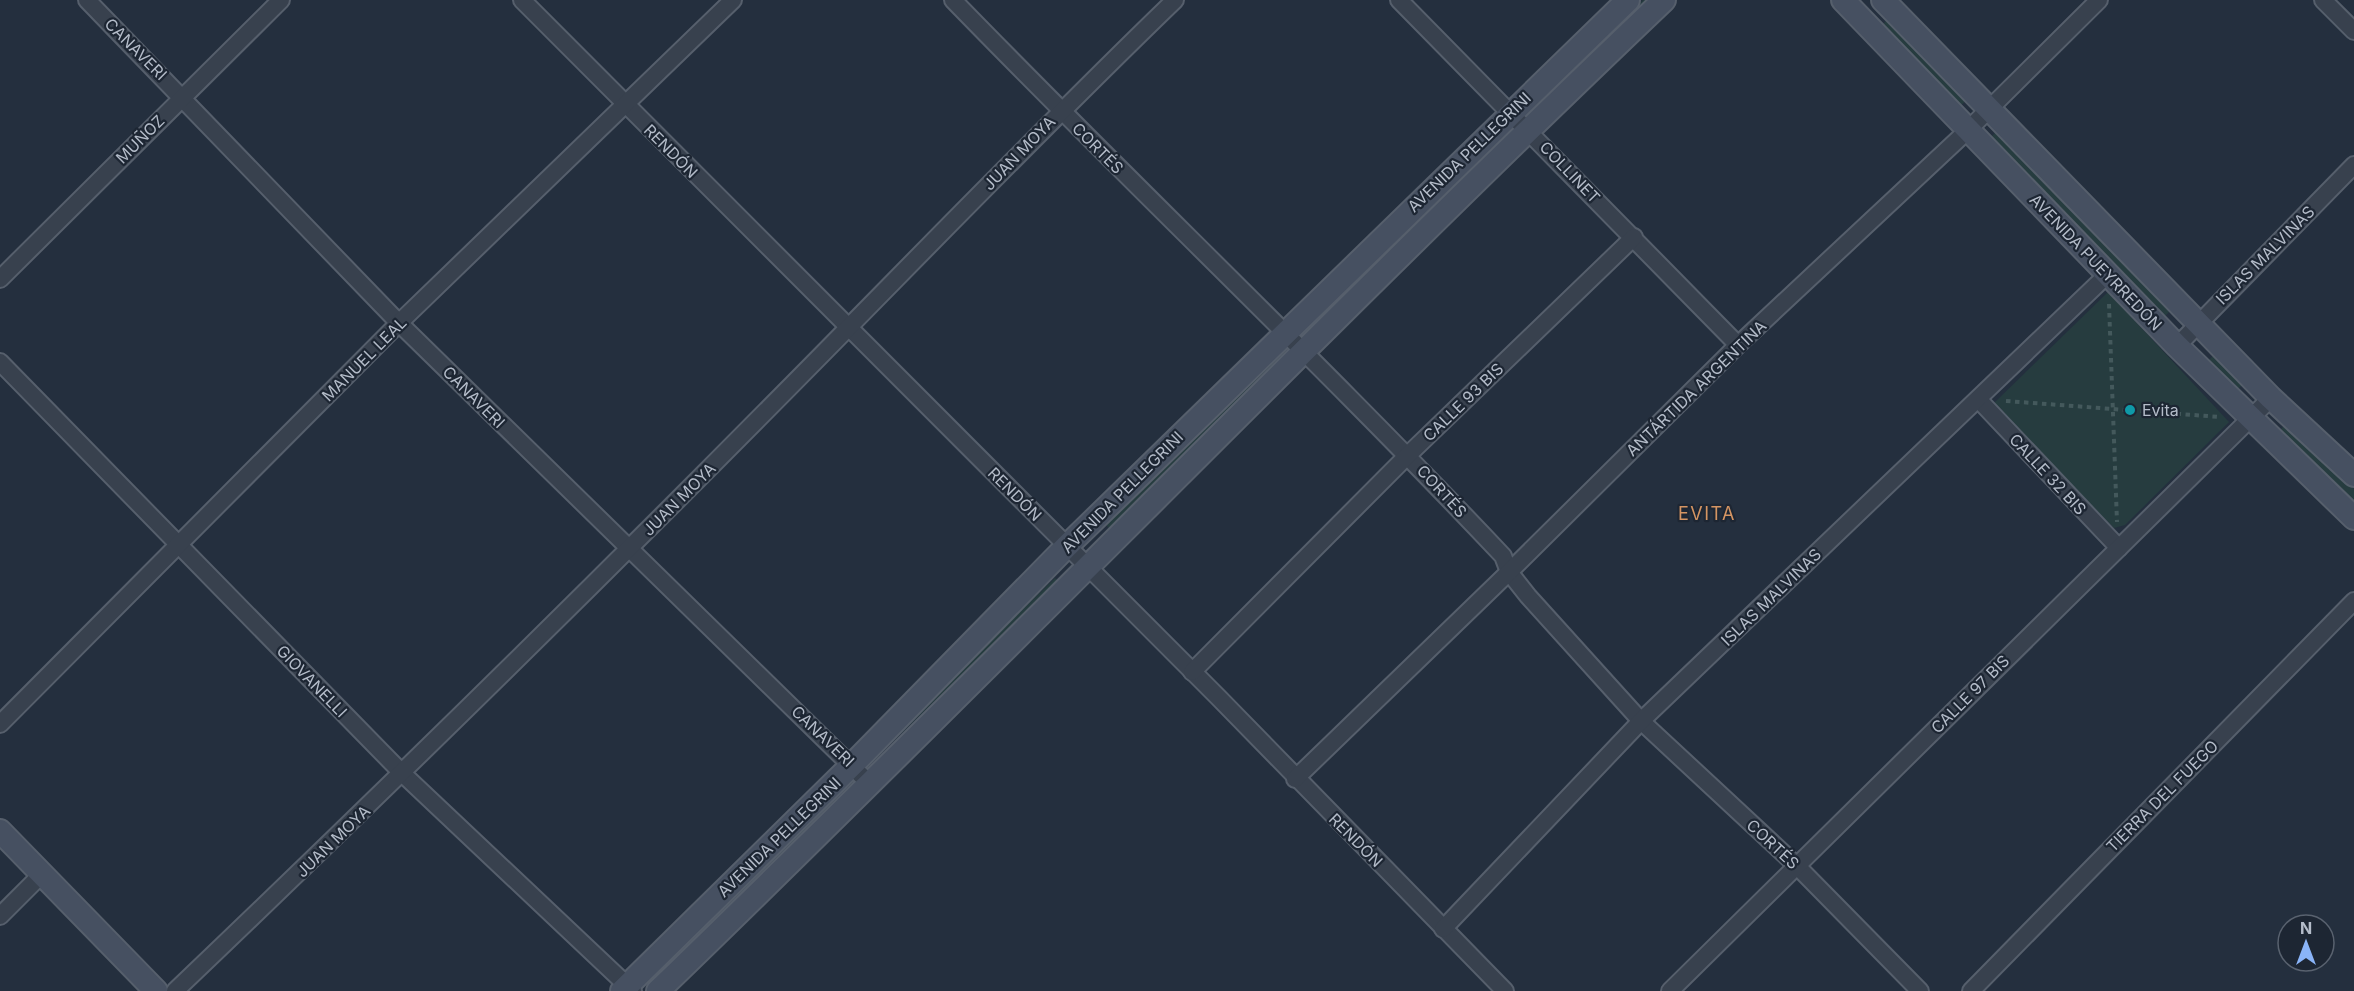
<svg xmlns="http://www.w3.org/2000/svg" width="2354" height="991" font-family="Inter,sans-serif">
	<rect width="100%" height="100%" fill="#242f3e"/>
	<g fill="#263c3f">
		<polygon points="1643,0 1650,0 1549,99 1546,95"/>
		<polygon points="1889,18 1968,99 1960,106 1881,26"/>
		<polygon points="1999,129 2173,308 2165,316 1991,137"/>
		<polygon points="1505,134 1509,137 1330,311 1327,308"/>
		<polygon points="2108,292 2229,422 2125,525 2114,528 1992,405"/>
		<polygon points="1284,350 1287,354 1109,528 1105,524"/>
		<polygon points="2217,352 2246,381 2238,389 2209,360"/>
		<polygon points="2288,422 2354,489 2354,505 2280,430"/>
		<polygon points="1055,578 1058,581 879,755 876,752"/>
		<polygon points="836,796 839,799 661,973 658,970"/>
	</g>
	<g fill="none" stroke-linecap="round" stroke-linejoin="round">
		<defs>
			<g id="minor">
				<polyline points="87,0 399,323 871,785"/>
				<polyline points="522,0 1218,697 1505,991"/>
				<path d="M953,0C1134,187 1324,366 1503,556L1509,572L1528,596L1641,721L1796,865L1920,991"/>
				<polyline points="1399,0 1738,345"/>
				<polyline points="2323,0 2354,31"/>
				<polyline points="0,279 281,0"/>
				<polyline points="2177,346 2354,165"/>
				<polyline points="0,362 403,774 633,991"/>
				<polyline points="1978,399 2119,548"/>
				<polyline points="1192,672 1408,455 1634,237"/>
				<polyline points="0,724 399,323 733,0"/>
				<polyline points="1295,779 1509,572 1738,345 1967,131 2099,0"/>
				<polyline points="0,916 42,874"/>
				<polyline points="1443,929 1641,721 2108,274"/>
				<path d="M175,991C375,800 572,607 766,411C902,274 1036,134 1175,0"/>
				<polyline points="1670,991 2271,398"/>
				<polyline points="1971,991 2354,601"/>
			</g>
			<g id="secondary">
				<polyline points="1843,0 2177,346 2354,518"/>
				<polyline points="1883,0 2271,398 2354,475"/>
				<polyline points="0,831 156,991"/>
				<polyline points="622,991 853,764 1067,546 1628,0"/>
				<path d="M658,991C997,664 1323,324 1664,0"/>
			</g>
		</defs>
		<use href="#minor" stroke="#565f6c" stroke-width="20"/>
		<use href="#secondary" stroke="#565f6c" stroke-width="26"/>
		<g stroke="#44595c" stroke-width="4" stroke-dasharray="4.5 4.5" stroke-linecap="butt">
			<polyline points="2109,304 2117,522"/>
			<polyline points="2006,401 2220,417"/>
		</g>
		<use href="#minor" stroke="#38414e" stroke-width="16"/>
		<use href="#secondary" stroke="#465061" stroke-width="22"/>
	</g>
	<circle fill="#0f9aa8" stroke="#1d2633" stroke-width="2" cx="2130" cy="410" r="6"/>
	<g text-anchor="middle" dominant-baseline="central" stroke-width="4.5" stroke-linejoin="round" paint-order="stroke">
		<g font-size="16" fill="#b4bcc9" stroke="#1d2633">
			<text transform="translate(136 49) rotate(45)">CANAVERI</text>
			<text transform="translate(140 139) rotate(-45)">MUÑOZ</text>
			<text transform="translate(1098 148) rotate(45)">CORTÉS</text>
			<text transform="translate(671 151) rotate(45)">RENDÓN</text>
			<text transform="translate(1469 152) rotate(-44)">AVENIDA PELLEGRINI</text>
			<text transform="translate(1019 153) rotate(-46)">JUAN MOYA</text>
			<text transform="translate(1570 172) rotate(46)">COLLINET</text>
			<text transform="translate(2265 255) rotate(-45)">ISLAS MALVINAS</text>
			<text transform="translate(2096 262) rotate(46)">AVENIDA PUEYRREDÓN</text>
			<text transform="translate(364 359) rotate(-45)">MANUEL LEAL</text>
			<text transform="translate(1696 388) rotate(-44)">ANTÁRTIDA ARGENTINA</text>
			<text transform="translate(474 397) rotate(45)">CANAVERI</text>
			<text transform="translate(1463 402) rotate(-44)">CALLE 93 BIS</text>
			<text transform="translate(2048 474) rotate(47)">CALLE 32 BIS</text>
			<text transform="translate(1442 491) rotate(47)">CORTÉS</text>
			<text transform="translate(1122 492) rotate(-45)">AVENIDA PELLEGRINI</text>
			<text transform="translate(1015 494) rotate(45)">RENDÓN</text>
			<text transform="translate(679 499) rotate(-45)">JUAN MOYA</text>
			<text transform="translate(1771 597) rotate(-44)">ISLAS MALVINAS</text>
			<text transform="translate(312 681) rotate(46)">GIOVANELLI</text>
			<text transform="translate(1970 694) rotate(-45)">CALLE 97 BIS</text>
			<text transform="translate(823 736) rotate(44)">CANAVERI</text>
			<text transform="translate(2162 796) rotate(-45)">TIERRA DEL FUEGO</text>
			<text transform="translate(779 837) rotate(-44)">AVENIDA PELLEGRINI</text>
			<text transform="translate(1356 840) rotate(45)">RENDÓN</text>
			<text transform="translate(333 841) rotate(-44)">JUAN MOYA</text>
			<text transform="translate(1773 844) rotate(43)">CORTÉS</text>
		</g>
		<g font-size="16" fill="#b4bcc9" stroke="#1d2633" text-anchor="start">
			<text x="2142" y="410">Evita</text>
		</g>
		<g font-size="18" letter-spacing="1.5" fill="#d59563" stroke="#1d2633">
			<text x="1707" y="513">EVITA</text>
		</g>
	</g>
	<g transform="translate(2306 943)"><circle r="28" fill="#1d2633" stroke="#59626f" stroke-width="1.5"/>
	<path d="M0-4.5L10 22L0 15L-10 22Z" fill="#8ab4f8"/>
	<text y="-9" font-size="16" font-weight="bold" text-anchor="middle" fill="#b4bcc9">N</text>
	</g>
</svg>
